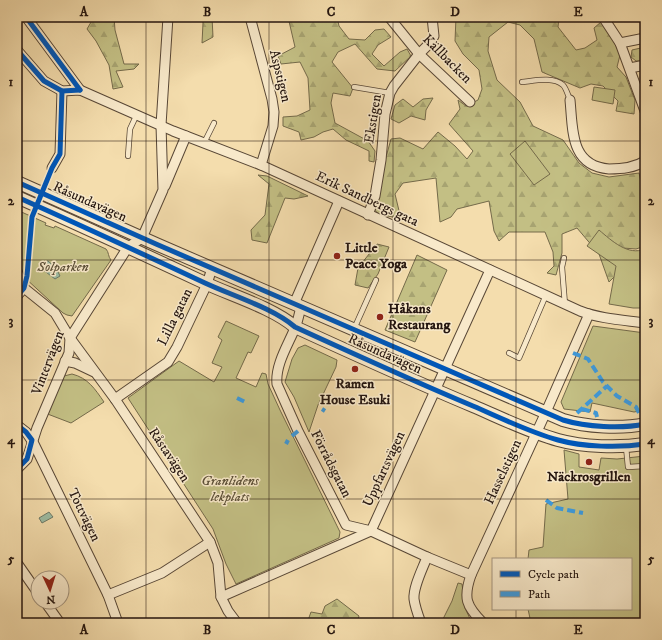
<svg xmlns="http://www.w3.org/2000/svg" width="662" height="640" font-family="'IM FELL DW Pica',serif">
	<defs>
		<pattern id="forest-firs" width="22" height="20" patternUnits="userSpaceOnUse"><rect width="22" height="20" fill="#c3bf84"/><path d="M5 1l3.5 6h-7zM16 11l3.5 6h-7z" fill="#a7a371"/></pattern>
	</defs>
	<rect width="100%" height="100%" fill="#f4ddad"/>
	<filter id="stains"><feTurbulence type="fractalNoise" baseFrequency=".005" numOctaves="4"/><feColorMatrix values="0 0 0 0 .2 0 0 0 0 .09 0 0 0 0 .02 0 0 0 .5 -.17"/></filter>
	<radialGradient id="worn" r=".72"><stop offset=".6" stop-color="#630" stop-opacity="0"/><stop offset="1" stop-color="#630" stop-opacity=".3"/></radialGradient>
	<g fill="url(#forest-firs)" stroke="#746a4a">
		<polygon points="94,17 114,17 115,30 124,64 139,64 134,69 116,71 123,87 113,89 109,65 96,41 87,29"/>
		<polygon points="202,17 212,17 213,37 202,43 203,23"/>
		<polygon points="288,17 324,17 327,21 337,17 339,26 349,39 365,40 375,30 384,29 391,37 378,45 372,54 384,66 400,52 407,49 411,56 395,71 377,69 355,44 338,52 332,62 353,88 350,96 333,93 331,103 335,123 368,141 375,151 374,162 369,161 369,151 346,140 333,129 323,132 314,137 301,140 299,132 283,126 283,117 297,116 310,110 308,78 300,62 281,64 278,56 295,47"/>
		<polygon points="456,17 559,17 558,27 576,50 585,48 597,40 594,28 601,22 621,51 617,67 626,77 635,100 634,114 616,111 618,101 603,86 591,84 580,88 542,72 534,39 520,25 508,22 489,37 488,51 497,80 520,102 533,126 563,140 579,163 592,173 609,177 639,173 645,197 645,246 636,249 623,248 616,275 609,282 599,254 577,228 562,234 562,253 556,275 547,273 554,266 553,252 545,232 509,232 499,241 494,231 489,201 457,209 451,217 440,222 436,178 403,183 395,194 401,219 379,214 372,208 391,139 400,138 423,149 438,132 455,146 467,159 473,151 449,124 460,109 458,100 466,106 478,100 482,89 479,70 463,54 455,41"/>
		<polygon points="645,47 645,61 636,61 631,57 632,50"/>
		<polygon points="433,98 426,110 425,120 411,116 399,123 391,119 395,105 403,99 413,107 423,99"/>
		<polygon points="258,175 267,176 308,196 294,199 285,198 267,243 252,240 251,230 265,215 269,184"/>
		<polygon points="377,244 389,247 378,274 368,288 355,285 358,268"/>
		<polygon points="417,255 447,270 415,342 385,330"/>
		<polygon points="337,599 359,616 357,623 307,623 311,612 322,614 325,606"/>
	</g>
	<g fill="#c3bf84" stroke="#746a4a">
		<polygon points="594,87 615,90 613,104 592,100"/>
		<polygon points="525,141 550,174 534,185 510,154"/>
		<path d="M17,210L46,223L45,225L54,228L55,226L106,249C109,252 108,257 111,260L72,316L67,315L63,313L24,277L17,267Z"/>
		<path d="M599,230C612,241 628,256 645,249V308H633L609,304L616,266L587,246Z"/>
		<polygon points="226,321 259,336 251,353 248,352 236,378 256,387 262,373 266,374 268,384 280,410 340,532 339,538 236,584 226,564 213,529 128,398 179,361 214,382 222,367 212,363 222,340 218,337"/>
		<polygon points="593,326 645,333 645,410 634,412 592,403 590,412 564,409 561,402"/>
		<polygon points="305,345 337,360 336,367 318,405 309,432 294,397 285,382 292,359 298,348"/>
		<path d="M72,374C88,378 95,389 104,402L71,423L45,413L64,376Z"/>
		<polygon points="564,450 579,454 579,467 599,470 601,458 617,459 645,456 645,623 531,623 528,609 631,609 631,559 528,559 529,550 543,547 546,504 568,499"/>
		<polygon points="458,583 462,584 465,608 472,623 441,623 452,601"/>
	</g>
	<g fill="#9dbda4" stroke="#6d7a68">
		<polygon points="48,261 56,268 60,276 55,279 42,269 43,262"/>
		<polygon points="49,512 53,517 42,523 39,518"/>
	</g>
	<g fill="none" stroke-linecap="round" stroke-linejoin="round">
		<defs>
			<g id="service">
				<path d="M522,82C533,81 553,76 563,85C566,88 568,95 570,100"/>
				<polyline points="354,87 390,93"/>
				<polyline points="204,143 214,123"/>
				<polyline points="128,156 130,129 137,114"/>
				<polyline points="564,258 562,267 565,305"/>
				<polyline points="354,329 376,280"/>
				<polyline points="509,353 519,358 546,295"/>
				<polyline points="626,447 628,467 645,466"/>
			</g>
			<g id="minor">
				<polyline points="26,17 80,90"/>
				<polyline points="250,17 272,99 274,112 273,126 261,165"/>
				<polyline points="389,17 419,54 470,102"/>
				<polyline points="603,17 620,43 645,111"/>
				<polyline points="620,43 645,38"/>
				<path d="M17,50L44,81L62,91L80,90L173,131L261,165L580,311C601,319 623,320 645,323"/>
				<polyline points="630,68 645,65"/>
				<path d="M570,100C573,130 570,166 609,169C622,169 634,168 645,161"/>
				<polyline points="52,168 60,154 62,91"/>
				<polyline points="165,186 186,136"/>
				<polyline points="368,215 375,196 381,160 385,114 390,93 394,86 419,54 430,43 434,36 432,17"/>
				<polyline points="17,271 24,288 55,313 70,338 115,399 210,542 218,563 221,597 228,611 237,623"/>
				<polyline points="17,296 24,288"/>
				<polyline points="294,304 339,201"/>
				<path d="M301,307C299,314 298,321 295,328C288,345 275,365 277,384L298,431L346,525L371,531L427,557L471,575"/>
				<polyline points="65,361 75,363 94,372"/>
				<polyline points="115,399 168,362 177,347 207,284 212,268"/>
				<polyline points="17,425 26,432 34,444 108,595 118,623"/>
				<polyline points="17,469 27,459 37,428 69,353 70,338 128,247 142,238 163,190 161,125 168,17"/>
				<polyline points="17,563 38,593"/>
				<polyline points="108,595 162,573 210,542"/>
				<polyline points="221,597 371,531 490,270"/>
				<polyline points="45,602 60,623"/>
				<path d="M421,623C418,615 415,607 414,599C413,587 423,568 427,557"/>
				<path d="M483,623C466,606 463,598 471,575L546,412L589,314"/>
			</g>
			<g id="tertiary">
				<path d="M17,182L156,244L563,420C586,427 621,429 645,424"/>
				<path d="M17,197C80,225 143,254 205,283C233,296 273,308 295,327C354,354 413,381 473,406C501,418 529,432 558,440C583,447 619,448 645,444"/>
			</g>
		</defs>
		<use href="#service" stroke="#584736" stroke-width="6"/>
		<use href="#minor" stroke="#584736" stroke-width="11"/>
		<use href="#tertiary" stroke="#584736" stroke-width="14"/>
		<use href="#service" stroke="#f8e9ca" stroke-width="4.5"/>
		<use href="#minor" stroke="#f8e9ca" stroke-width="9"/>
		<use href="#tertiary" stroke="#f8e9ca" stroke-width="12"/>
		<g stroke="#3c9ade" stroke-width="4" stroke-dasharray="8 4" stroke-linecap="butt">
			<polyline points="573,353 588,359 603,382 617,396 636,407 640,415"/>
			<polyline points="237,398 247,403"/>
			<polyline points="322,409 325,411"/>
			<polyline points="582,409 596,413 597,417"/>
			<polyline points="577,413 607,386"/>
			<polyline points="292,436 298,431"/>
			<polyline points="286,444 288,440"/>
			<polyline points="546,500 557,508 583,513"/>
		</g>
		<defs>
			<g id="cycleway">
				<polyline points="26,17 80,90"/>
				<polyline points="17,50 44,81 62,91 80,90"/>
				<path d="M17,182L156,244L563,420C586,427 621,429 645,424"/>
				<path d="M17,197C80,225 143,254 205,283C233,296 273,308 295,327C354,354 413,381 473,406C501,418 529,432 558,440C583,447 619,448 645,444"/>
				<polyline points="17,296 24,288 27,276 32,217 52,168 60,154 62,91"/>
				<polyline points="17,425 26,432 32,440 27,459 17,469"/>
			</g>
		</defs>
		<use href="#cycleway" stroke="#f8e9ca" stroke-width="8"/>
		<use href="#cycleway" stroke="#0057b8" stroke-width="5"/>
	</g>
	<path fill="none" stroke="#24150f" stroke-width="1" stroke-opacity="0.55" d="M146,17V623M269,17V623M393,17V623M516,17V559M17,141H645M17,260H645M17,380H645M17,499H645M516,609V623"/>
	<g fill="#8f2418" stroke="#f8e9ca" stroke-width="1.5">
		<circle cx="337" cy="256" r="4"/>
		<circle cx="380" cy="317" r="4"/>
		<circle cx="355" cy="369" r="4"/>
		<circle cx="589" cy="462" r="4"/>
	</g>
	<g text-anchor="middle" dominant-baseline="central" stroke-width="3" stroke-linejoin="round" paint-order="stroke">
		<g font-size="14" fill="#24150f" stroke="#f8e9ca">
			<text transform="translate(447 59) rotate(45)">Källbacken</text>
			<text transform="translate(280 76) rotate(76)">Aspstigen</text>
			<text transform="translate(373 119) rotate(-81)">Ekstigen</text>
			<text transform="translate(367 199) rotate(25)">Erik Sandbergs gata</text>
			<text transform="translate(90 202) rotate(24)">Råsundavägen</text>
			<text transform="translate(175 317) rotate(-64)">Lilla gatan</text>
			<text transform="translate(385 354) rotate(24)">Råsundavägen</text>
			<text transform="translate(48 363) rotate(-69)">Vintervägen</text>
			<text transform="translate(169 455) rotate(56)">Råstavägen</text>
			<text transform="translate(331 464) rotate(63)">Förrådsgatan</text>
			<text transform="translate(384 469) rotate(-65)">Uppfartsvägen</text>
			<text transform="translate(503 472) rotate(-65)">Hasselstigen</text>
			<text transform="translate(84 515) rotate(64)">Tottvägen</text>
		</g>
		<g font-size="14" font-weight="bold" fill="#24150f" stroke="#f8e9ca" text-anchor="start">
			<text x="345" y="248">Little<tspan x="345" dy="16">Peace Yoga</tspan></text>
			<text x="388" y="309">Håkans<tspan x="388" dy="16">Restaurang</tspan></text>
			<text x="355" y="384" text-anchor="middle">Ramen<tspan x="355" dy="16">House Esuki</tspan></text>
			<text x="589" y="477" text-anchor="middle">Näckrosgrillen</text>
		</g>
		<g font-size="14" font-style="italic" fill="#5c5038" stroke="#f8e9ca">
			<text x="63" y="267">Solparken</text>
			<text x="230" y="481">Granlidens<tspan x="230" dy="16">lekplats</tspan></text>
		</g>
	</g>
	<rect width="662" height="640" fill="none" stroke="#f4ddad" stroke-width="44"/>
	<rect x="492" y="558" width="140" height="52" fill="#f8e9ca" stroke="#a3947f"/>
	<rect x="500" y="571" width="20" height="6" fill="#0057b8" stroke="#a3947f"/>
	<text x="528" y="578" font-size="12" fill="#24150f">Cycle path</text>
	<rect x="500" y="591" width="20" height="6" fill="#3c9ade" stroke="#a3947f"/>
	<text x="528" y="598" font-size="12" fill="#24150f">Path</text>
	<g transform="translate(50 590) rotate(176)"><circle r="19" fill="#f8e9ca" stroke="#a3947f"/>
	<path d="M0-3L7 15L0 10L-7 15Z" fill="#8f2418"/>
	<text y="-6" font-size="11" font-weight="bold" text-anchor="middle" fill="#24150f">N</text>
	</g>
	<rect x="22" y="22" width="618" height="596" fill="none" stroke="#24150f" stroke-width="1.5"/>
	<g font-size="13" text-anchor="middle" font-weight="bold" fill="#24150f">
		<text x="84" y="16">A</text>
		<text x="207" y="16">B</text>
		<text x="331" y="16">C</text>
		<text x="455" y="16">D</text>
		<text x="578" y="16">E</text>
		<text x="11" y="86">1</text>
		<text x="651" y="86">1</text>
		<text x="11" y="205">2</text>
		<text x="651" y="205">2</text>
		<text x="11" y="325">3</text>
		<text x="651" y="325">3</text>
		<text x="11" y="444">4</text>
		<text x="651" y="444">4</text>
		<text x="11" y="563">5</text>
		<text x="651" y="563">5</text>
		<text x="84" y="634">A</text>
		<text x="207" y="634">B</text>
		<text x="331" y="634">C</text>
		<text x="455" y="634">D</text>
		<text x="578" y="634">E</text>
	</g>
	<rect width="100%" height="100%" filter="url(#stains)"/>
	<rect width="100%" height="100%" fill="url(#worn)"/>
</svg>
